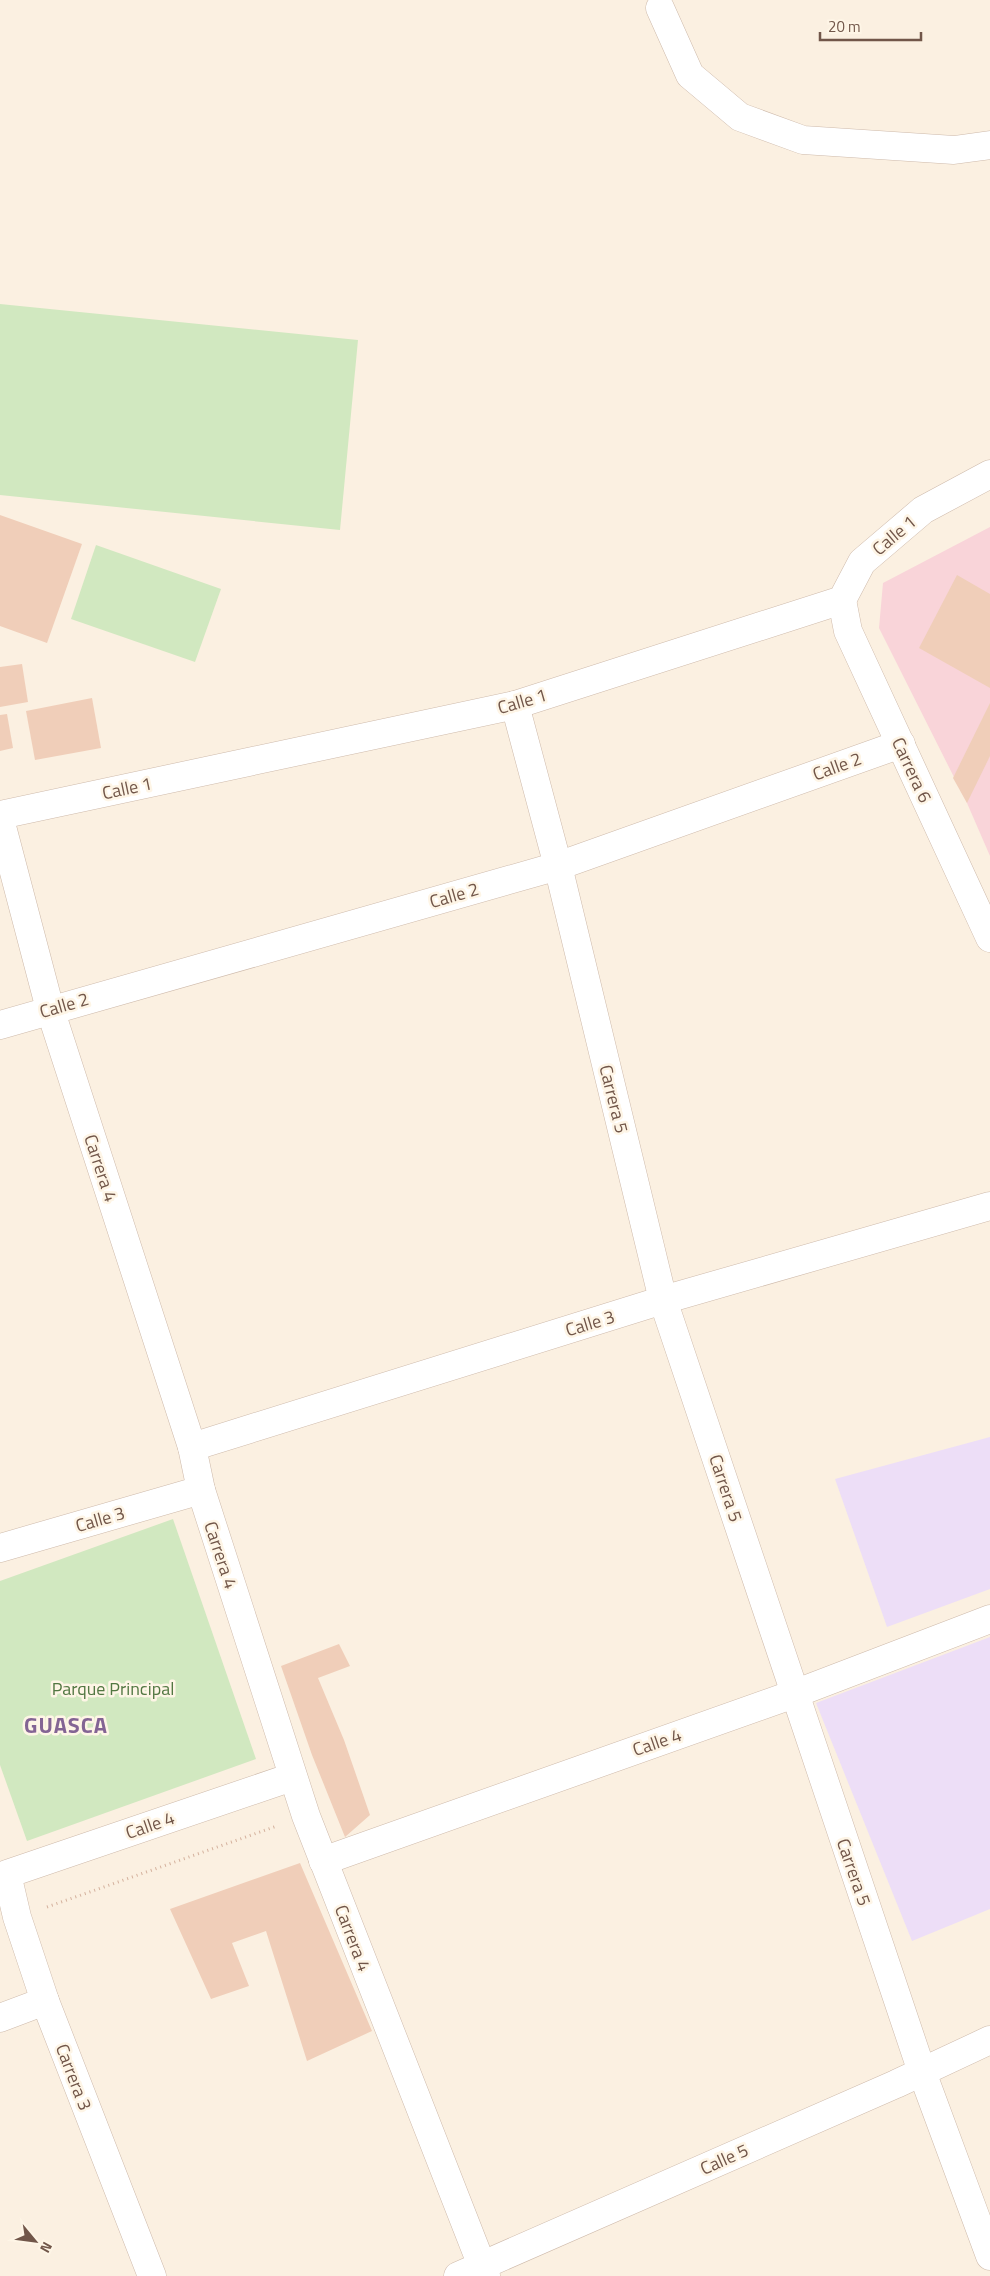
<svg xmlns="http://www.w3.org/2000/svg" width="990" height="2276" font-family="'Titillium Web',sans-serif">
	<rect width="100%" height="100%" fill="#fbf0e1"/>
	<g fill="#eddef7">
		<polygon points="990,1437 990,1589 887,1627 835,1479"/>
		<polygon points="990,1637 990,1909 912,1941 816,1703"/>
	</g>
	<polygon fill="#f9d4d9" points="990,527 990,856 967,803 879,628 883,583"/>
	<g fill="#d1e8c0">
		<polygon points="0,304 358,340 340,530 0,495"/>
		<polygon points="96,545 221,589 195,662 71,619"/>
		<polygon points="173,1519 256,1759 27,1841 0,1765 0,1581"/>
	</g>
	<g fill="#f0ceb9">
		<polygon points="0,515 82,544 47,643 0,626"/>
		<polygon points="957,575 990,594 990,688 919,648"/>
		<polygon points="22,664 28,702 0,707 0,667"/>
		<polygon points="92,698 101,748 35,760 26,711"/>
		<polygon points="990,703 990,756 967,803 953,778"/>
		<polygon points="7,714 13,748 0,751 0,715"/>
		<polygon points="339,1644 350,1666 318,1678 344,1740 370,1815 345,1837 312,1755 281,1666"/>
		<polygon points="300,1863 372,2031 307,2061 266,1931 232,1943 249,1986 211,1999 170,1909"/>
	</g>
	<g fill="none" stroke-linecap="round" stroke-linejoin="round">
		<defs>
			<g id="minor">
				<polyline points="660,8 690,75 740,117 803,140 954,150 990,145"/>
				<polyline points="842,600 848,631 990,938"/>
				<polyline points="515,705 558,866 663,1300 922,2072 990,2256"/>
				<polyline points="0,815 515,705 842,600 862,562 923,510 990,474"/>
				<polyline points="0,819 50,1009 192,1447 201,1490 306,1816 486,2276"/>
				<polyline points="0,1025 558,866 901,744"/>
				<polyline points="192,1447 663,1300 990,1206"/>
				<polyline points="0,1548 201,1490"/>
				<polyline points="323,1861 794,1694 990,1619"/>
				<polyline points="0,2018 45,2001"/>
				<polyline points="152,2276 45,2001 17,1917 7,1874 292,1777"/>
				<polyline points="458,2276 896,2084 990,2040"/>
			</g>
		</defs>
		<use href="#minor" stroke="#cebaab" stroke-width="29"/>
		<polyline stroke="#d4b19d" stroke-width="3" stroke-dasharray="1 4" stroke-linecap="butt" points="47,1907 277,1826"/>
		<use href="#minor" stroke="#fff" stroke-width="28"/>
	</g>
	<g text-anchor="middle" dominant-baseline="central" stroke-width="5" stroke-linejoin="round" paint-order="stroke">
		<g font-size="18" fill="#715649" stroke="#fef5e6">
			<text transform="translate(894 535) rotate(-40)">Calle 1</text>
			<text transform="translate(522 701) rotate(-16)">Calle 1</text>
			<text transform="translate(837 766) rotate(-20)">Calle 2</text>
			<text transform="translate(912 770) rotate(65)">Carrera 6</text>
			<text transform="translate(127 788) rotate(-12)">Calle 1</text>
			<text transform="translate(454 895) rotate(-16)">Calle 2</text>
			<text transform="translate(64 1005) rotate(-16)">Calle 2</text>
			<text transform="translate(614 1099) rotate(76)">Carrera 5</text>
			<text transform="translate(101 1168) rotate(72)">Carrera 4</text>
			<text transform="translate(590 1323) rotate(-17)">Calle 3</text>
			<text transform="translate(726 1488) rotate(72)">Carrera 5</text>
			<text transform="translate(100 1519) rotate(-16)">Calle 3</text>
			<text transform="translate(221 1555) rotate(72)">Carrera 4</text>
			<text transform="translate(657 1742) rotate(-19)">Calle 4</text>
			<text transform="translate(150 1825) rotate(-19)">Calle 4</text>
			<text transform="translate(854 1872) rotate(71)">Carrera 5</text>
			<text transform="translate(353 1938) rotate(69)">Carrera 4</text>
			<text transform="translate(74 2077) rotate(69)">Carrera 3</text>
			<text transform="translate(724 2159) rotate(-24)">Calle 5</text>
		</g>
		<g font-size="18" fill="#527742" stroke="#fef5e6">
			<text x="113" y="1688">Parque Principal</text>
		</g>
		<g font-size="22" font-weight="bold" letter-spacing="1" fill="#836494" stroke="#fef5e6">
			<text x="66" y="1725">GUASCA</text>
		</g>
	</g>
	<g transform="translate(35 2241) rotate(119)" stroke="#fef5e6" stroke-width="4" paint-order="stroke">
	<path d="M0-4L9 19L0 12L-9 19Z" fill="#715649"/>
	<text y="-8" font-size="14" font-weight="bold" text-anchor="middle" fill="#715649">N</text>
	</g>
	<path d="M820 32v8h101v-8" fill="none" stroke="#715649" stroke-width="2.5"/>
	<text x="828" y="32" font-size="15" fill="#715649" stroke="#fef5e6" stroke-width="4" paint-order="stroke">20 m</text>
</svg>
